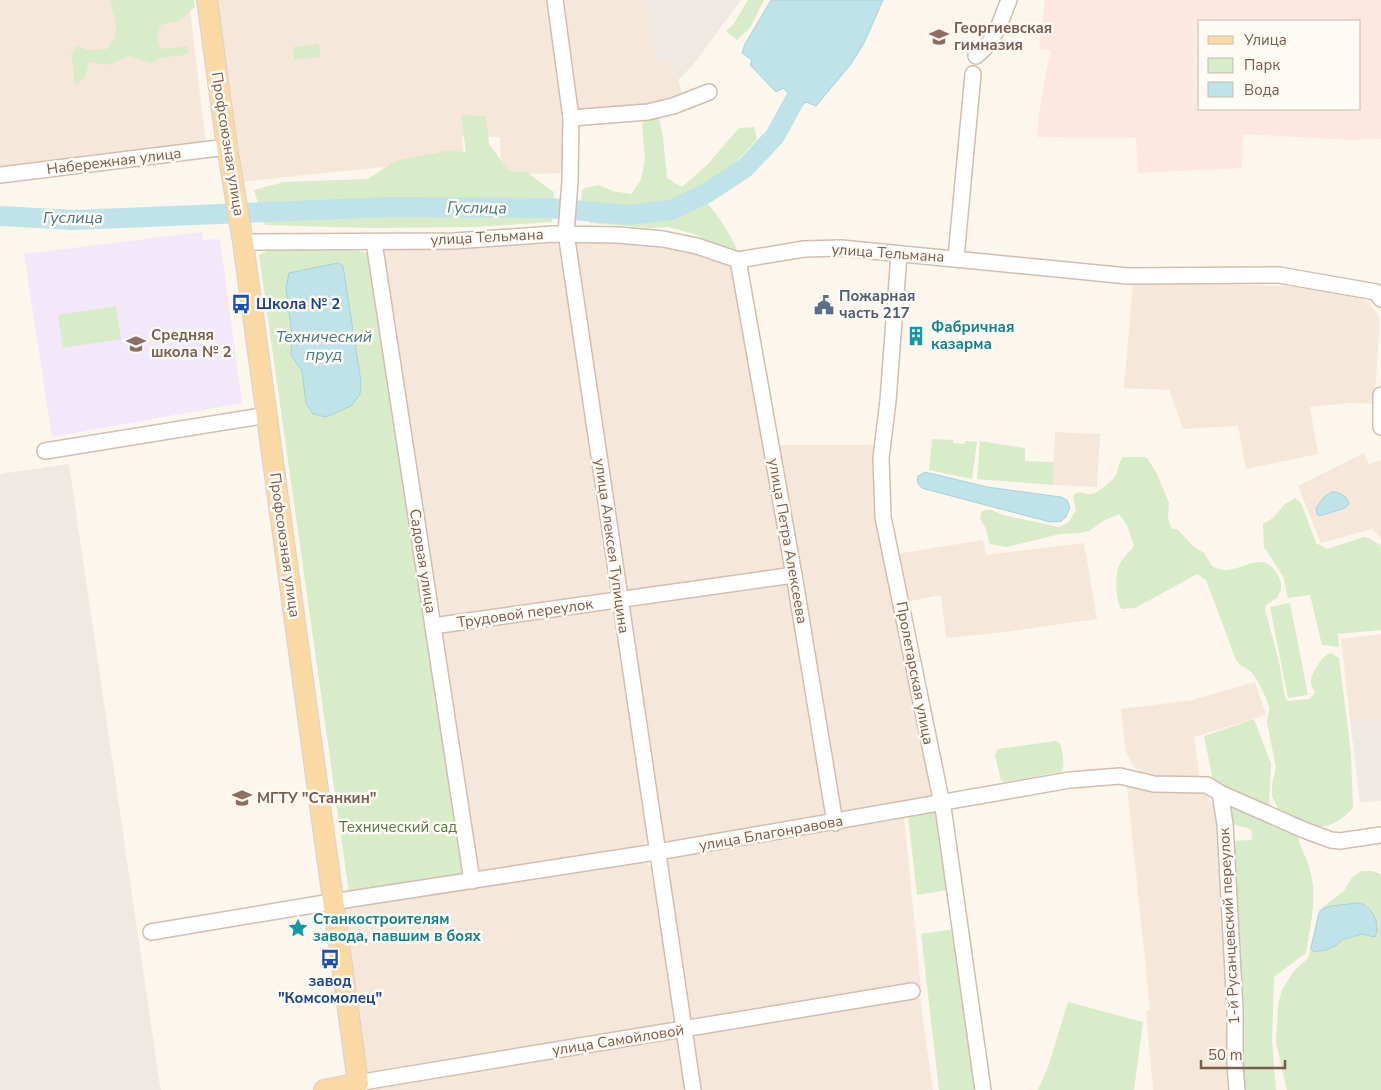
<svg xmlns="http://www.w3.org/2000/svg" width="1381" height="1090" font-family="'Nunito Sans',sans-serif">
	<rect width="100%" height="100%" fill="#fdf6ec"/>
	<g fill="#f5e8da">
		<polygon points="0,0 189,0 206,146 0,167"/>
		<polygon points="216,0 548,0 560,86 565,173 501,175 500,137 462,136 464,159 238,182"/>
		<polygon points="563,0 647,0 656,61 666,57 678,80 683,95 627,108 590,111 579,108 576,102"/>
		<polygon points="546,241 556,243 561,252 610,597 442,622 381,258 381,250 391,247"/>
		<polygon points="574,241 662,244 730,261 789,570 625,590"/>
		<polygon points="1133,283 1301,286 1366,300 1378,315 1380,324 1374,404 1352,403 1310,407 1318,454 1246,469 1238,426 1183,429 1169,390 1124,388"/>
		<polygon points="1055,432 1100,434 1097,487 1053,485"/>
		<polygon points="777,445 877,445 935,799 839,813"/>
		<polygon points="1364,453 1369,464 1381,460 1381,538 1372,529 1321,543 1298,486"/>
		<polygon points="983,540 986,555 1084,543 1097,619 998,633 946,638 941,595 906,602 896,554"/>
		<polygon points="789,581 829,815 665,844 626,605"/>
		<polygon points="610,607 614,613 647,838 641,849 482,872 476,869 439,638 442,632"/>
		<polygon points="1381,634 1381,720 1350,720 1341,639"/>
		<polygon points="1255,682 1266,715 1194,737 1200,779 1148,778 1134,767 1126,752 1121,709 1192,700"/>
		<polygon points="1127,787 1204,789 1215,809 1222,862 1230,1090 1153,1090 1146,1012 1150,1009"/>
		<polygon points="904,817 921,987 694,1025 686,1021 662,863 670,854"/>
		<polygon points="641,860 651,867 675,1016 667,1026 371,1076 362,1069 342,912 349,904"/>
		<polygon points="920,998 933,1090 697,1090 689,1041 695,1034"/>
		<polygon points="671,1034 678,1038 686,1090 365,1090 367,1088"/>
	</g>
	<path fill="#fde8e0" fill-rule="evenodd" d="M1045,0H1381V139L1348,140L1243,134L1242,168L1138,173L1136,138L1037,137L1039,114L1050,51L1039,49ZM1200,21H1360V109H1200Z"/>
	<g fill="#efe9e4">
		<polygon points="647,0 741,0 693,65 678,80 666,57 656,61"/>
		<polygon points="69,464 160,1086 161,1090 0,1090 0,474"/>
		<polygon points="1350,720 1381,720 1381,801 1360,802"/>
	</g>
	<polygon fill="#f3e8fa" points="202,232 203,240 220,239 242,403 52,437 24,254"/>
	<g fill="#d8ecc9" fill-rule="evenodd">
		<path d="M110,0H194L195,7L179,21L162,24L157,34L159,46L163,49L187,46L189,52C178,60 167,52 152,63L129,56L107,65L90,62L84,78L75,86L71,53L77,46L88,50L107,49L115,38L116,25Z"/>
		<polygon points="748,0 764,0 750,28 737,40 726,31 733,25"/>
		<polygon points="319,44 320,57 294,60 293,47"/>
		<polygon points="461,115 486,116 489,144 509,171 526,172 554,192 552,222 477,227 372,228 265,225 254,190 284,182 368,179 395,161 445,151 466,152"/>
		<path d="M649,115L659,118L663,137L667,178L682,187L707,165L739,128L754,127L757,139L729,170L696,193C715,209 726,227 737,249L731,250L691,233L668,227L649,228L590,223L581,201L582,189L598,185L613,191L631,194L641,180L645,158L642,124Z"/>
		<polygon points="269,250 360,251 369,254 464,877 349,893 259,255"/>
		<polygon points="116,306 121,339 63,348 58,315"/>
		<polygon points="932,439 953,440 953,443 965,444 965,441 977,442 972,479 929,470"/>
		<polygon points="980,441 1025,448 1025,461 1054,462 1053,485 977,479"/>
		<path d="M1123,457H1145L1148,459L1157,474L1169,503L1168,517L1170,526L1173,529H1177L1193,546L1204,553L1212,566C1237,581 1258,546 1276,572C1280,578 1282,583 1281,590L1277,598L1266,605L1265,609L1279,662L1285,697L1288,701L1310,699L1315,692C1313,688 1310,684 1311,681C1312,672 1323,654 1331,653L1339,658L1351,753L1353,807C1350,812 1346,815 1342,818C1318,836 1302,822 1279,811L1272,796V784L1276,768L1267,722C1267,716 1270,712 1269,707C1268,700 1256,676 1251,672C1246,667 1240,667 1236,660L1206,580L1197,574L1135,608L1122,609C1115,603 1115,575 1119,566C1121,559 1130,552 1134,546L1127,525L1119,514L1105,520L1089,531L1079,533L1060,534L1007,547L990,544L985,527L980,519L981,513L984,510H992L1003,515L1059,527L1069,522L1076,510L1073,497C1079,487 1086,497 1095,493C1099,491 1115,479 1116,475C1119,468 1118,463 1123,457Z"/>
		<polygon points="1295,498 1301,503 1316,543 1327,549 1364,537 1369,538 1381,546 1381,630 1338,634 1339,647 1322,645 1310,595 1288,598 1283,576 1264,547 1263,524 1273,518 1285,504"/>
		<polygon points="1290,603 1308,695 1288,698 1270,607"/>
		<polygon points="1254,719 1271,764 1269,805 1213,781 1204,736"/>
		<path d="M1056,741L1060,743C1062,752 1066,764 1061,772L1005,782L1001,780L995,756L997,749Z"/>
		<path d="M1232,806L1296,830C1299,847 1310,862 1312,879C1316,904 1310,928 1306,953L1274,977L1272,1040L1276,1090H1243C1238,1016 1240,943 1236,869H1231L1229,841L1252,840L1251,829L1228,823L1226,810Z"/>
		<polygon points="936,811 947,890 917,895 908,816"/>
		<path d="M1361,871H1373L1381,875V1090H1287L1276,1043L1278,1005L1282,990L1293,972L1308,958L1319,910L1344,891L1352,877ZM1358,903C1368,904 1372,912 1375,921L1369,936C1356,928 1331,949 1317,952L1311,948L1319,914L1331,906Z"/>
		<polygon points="954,929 976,1090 939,1090 921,934"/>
		<polygon points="1068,1002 1143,1022 1134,1090 1038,1090 1048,1067"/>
	</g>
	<g fill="#bfe3e8" stroke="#a5d3da">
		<polygon points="771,0 883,0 864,43 851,64 816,106 806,102 799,109 785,100 788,93 783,88 776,92 750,65 752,60 742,53 745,44"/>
		<polygon points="338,263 343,266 361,382 360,394 351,406 326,417 313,414 306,403 302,371 291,355 292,337 286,287 289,273"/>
		<path d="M925,472L987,487L1061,497L1067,500L1070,507L1066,517L1062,521L1050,522L925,489C919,487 916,483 918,476Z"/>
		<path d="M1332,492C1339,491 1348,497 1349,504L1345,508L1319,516L1317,514L1316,508L1325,496Z"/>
		<path d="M1358,903C1372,905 1381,924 1375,937L1362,934L1344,939L1335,946L1326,950L1314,952L1311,948L1319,914L1323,909L1331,906Z"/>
	</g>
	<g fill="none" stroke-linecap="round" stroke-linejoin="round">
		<polyline stroke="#bfe3e8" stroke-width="20" points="0,216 73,220 389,207 550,208 629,215 671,210 707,193 745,168 775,136 805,81"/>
		<defs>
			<g id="minor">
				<polyline points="555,0 571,118 570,181 566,233 693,1090"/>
				<polyline points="976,56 988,45 998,28 1009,0"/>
				<polyline points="571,118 648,112 673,106 709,92"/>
				<polyline points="0,175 227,147"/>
				<polyline points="243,242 454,241 553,234 618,235 663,239 697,246 738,260 804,249 841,248 1128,276 1279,275 1376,292 1381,299"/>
				<polyline points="374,242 472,881"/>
				<polyline points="899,254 888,401 881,458 883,517 944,814 983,1090"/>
				<polyline points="956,258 973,74"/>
				<polyline points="738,260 794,575 835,823"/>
				<polyline points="1381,395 1381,427"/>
				<polyline points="45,451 267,415"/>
				<polyline points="433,626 794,575"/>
				<polyline points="1220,793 1225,824 1235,1010 1235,1065 1237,1090"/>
				<polyline points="151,932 319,904 669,850 1070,780 1120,776 1154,784 1207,785 1220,793 1304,830 1331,840 1340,841 1381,835"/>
				<polyline points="359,1090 358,1083 369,1081 912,991"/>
			</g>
			<polyline id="major" points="207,0 227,147 243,242 358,1083 324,1090"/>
		</defs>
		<use href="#minor" stroke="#d1beb0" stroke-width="18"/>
		<use href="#major" stroke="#dad1cd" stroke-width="22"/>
		<use href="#minor" stroke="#fff" stroke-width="15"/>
		<use href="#major" stroke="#fbd9a5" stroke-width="20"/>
	</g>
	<defs>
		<symbol id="school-bare" viewBox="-9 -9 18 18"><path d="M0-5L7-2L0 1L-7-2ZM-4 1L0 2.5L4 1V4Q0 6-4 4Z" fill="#8d6e63" stroke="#fffaf3" stroke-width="2.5" paint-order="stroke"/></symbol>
		<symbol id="bus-bare" viewBox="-9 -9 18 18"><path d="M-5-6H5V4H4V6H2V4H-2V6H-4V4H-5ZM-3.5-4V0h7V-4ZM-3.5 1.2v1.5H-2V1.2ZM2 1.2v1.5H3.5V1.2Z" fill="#1a4fb4" stroke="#fffaf3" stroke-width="2.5" paint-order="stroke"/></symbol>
		<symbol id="civic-bare" viewBox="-9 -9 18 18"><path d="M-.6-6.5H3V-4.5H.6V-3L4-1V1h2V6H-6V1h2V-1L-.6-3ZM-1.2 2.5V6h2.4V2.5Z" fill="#5c6f8a" stroke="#fffaf3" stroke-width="2.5" paint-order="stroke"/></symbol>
		<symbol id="building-bare" viewBox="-9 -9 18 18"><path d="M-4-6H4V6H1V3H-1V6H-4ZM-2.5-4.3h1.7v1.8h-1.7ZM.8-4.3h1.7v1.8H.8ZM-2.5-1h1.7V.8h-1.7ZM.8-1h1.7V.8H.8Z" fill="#0f9aa8" stroke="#fffaf3" stroke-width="2.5" paint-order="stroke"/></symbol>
		<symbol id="university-bare" viewBox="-9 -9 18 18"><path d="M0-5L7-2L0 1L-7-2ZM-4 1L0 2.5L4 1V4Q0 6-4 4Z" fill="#8d6e63" stroke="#fffaf3" stroke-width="2.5" paint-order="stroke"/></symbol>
		<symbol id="sight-bare" viewBox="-9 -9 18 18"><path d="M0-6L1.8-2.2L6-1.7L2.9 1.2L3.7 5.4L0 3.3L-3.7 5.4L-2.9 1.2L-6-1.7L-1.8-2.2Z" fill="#0f9aa8" stroke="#fffaf3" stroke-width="2.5" paint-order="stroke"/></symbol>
	</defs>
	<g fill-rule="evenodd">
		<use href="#school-bare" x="925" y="23" width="28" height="28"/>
		<use href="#bus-bare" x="227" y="290" width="28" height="28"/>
		<use href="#civic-bare" x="810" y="291" width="28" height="28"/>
		<use href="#building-bare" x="902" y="322" width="28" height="28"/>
		<use href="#school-bare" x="122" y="330" width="28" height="28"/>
		<use href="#university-bare" x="228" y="784" width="28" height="28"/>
		<use href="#sight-bare" x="284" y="914" width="28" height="28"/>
		<use href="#bus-bare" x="316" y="945" width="28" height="28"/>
	</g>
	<g text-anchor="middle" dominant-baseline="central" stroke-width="5" stroke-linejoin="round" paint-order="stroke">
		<g font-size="15" font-weight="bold" fill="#785e54" stroke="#fffaf3" text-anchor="start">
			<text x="954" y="28">Георгиевская<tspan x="954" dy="17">гимназия</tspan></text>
			<text x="151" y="335">Средняя<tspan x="151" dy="17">школа № 2</tspan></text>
			<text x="257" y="798">МГТУ "Станкин"</text>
		</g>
		<g font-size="15" fill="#7a5c4d" stroke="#fffaf3">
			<text transform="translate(228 144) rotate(81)">Профсоюзная улица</text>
			<text transform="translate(114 161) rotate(-7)">Набережная улица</text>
			<text transform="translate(487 237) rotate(-3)">улица Тельмана</text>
			<text transform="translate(888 253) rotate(4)">улица Тельмана</text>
			<text transform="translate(788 541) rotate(80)">улица Петра Алексеева</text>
			<text transform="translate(285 545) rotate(82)">Профсоюзная улица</text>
			<text transform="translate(612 546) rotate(82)">улица Алексея Тупицина</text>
			<text transform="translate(423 561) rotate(81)">Садовая улица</text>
			<text transform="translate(525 613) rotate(-8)">Трудовой переулок</text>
			<text transform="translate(915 673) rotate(79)">Пролетарская улица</text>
			<text transform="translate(771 833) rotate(-10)">улица Благонравова</text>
			<text transform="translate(1229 926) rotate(-93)">1-й Русанцевский переулок</text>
			<text transform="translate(618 1040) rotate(-9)">улица Самойловой</text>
		</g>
		<g font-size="15" font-weight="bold" fill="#4e5e75" stroke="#fffaf3" text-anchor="start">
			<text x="839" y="296">Пожарная<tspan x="839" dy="17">часть 217</tspan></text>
		</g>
		<g font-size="15" font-weight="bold" fill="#164399" stroke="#fffaf3" text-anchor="start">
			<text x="256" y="304">Школа № 2</text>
			<text x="330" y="981" text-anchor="middle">завод<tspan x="330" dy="17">"Комсомолец"</tspan></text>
		</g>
		<g font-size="15" font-weight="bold" fill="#0d838f" stroke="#fffaf3" text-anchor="start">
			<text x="931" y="327">Фабричная<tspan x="931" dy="17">казарма</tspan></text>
			<text x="313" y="919">Станкостроителям<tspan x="313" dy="17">завода, павшим в боях</tspan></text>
		</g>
		<g font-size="15" fill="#537a41" stroke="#fffaf3">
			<text x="398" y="827">Технический сад</text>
		</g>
		<g font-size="16" font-style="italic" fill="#437c86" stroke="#fffaf3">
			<text transform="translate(477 208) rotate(1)">Гуслица</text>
			<text x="73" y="218">Гуслица</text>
			<text x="324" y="337">Технический<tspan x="324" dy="18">пруд</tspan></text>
		</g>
	</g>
	<rect x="1198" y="20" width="162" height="90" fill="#fffaf3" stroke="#cabbb1"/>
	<rect x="1208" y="36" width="25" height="8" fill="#fbd9a5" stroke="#cabbb1"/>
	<text x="1244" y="45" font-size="15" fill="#7a5c4d">Улица</text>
	<rect x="1208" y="58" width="25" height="15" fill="#d8ecc9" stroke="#cabbb1"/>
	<text x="1244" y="70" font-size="15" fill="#7a5c4d">Парк</text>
	<rect x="1208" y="82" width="25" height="15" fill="#bfe3e8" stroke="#cabbb1"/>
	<text x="1244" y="95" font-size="15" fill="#7a5c4d">Вода</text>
	<path d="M1201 1060v8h84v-8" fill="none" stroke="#7a5c4d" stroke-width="2.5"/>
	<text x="1208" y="1060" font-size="15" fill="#7a5c4d" stroke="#fffaf3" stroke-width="4" paint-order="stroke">50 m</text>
</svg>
